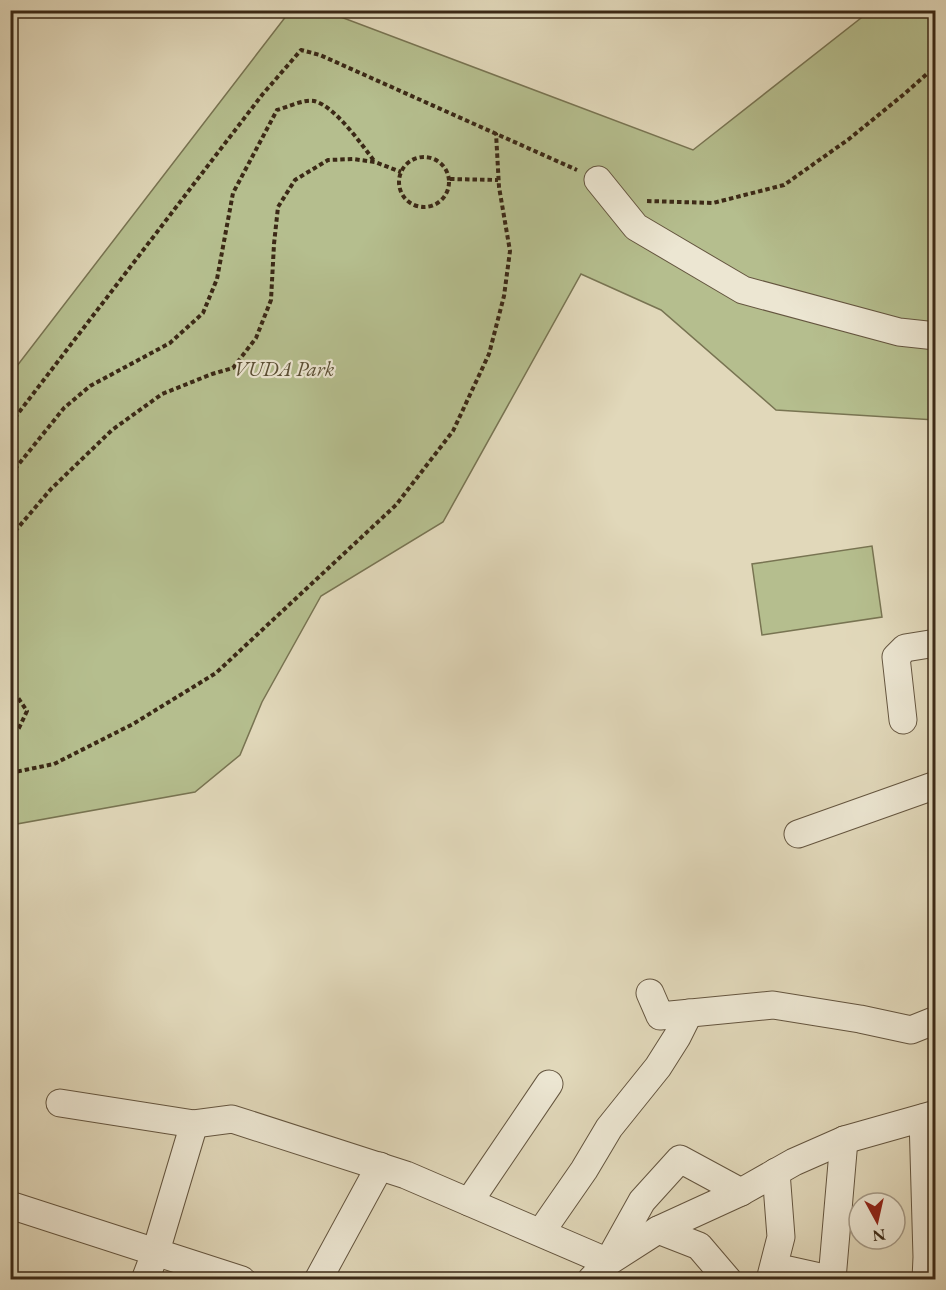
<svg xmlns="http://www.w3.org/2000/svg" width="946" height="1290" font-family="'EB Garamond',serif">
	<rect width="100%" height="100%" fill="#e1d8ba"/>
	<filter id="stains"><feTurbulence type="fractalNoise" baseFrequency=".00333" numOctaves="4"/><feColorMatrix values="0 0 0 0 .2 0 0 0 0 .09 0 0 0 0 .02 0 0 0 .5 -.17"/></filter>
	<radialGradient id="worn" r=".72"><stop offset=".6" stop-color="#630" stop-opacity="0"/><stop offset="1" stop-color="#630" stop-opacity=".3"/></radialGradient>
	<g fill="#b5be8e" stroke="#787452" stroke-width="1.5">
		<polygon points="290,11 325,11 693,150 870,11 935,11 935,420 776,410 661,310 581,274 443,522 321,596 262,702 240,755 195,792 11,825 10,375"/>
		<polygon points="872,546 882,617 762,635 752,564"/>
	</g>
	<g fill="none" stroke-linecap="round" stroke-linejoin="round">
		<defs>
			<g id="minor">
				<polyline points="598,180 636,227 743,290 899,332 936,336"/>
				<polyline points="903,720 896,657 905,648 936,643"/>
				<polyline points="798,834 936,785"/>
				<polyline points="650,993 660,1016 773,1005 860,1019 911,1030 936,1020"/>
				<polyline points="60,1103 194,1124 232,1119 406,1175 608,1262 658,1230 741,1192 794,1162 844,1140 936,1114"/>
				<polyline points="923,1118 927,1257 926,1280"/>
				<polyline points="469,1202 549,1084"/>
				<polyline points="10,1205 242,1280"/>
				<polyline points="658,1230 699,1246 728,1280"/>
				<polyline points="541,1232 584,1170 609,1128 658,1067 677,1037 689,1013"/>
				<polyline points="832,1279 844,1140"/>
				<polyline points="145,1280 156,1251 194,1124"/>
				<polyline points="318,1280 380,1166"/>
				<polyline points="591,1280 608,1262 642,1201 680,1159 741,1192"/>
				<polyline points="770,1280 781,1237 776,1172"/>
				<polyline points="782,1280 788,1270 833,1280"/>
			</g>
		</defs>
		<use href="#minor" stroke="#64553f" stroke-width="29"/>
		<g stroke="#3b2916" stroke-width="4" stroke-dasharray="4.5 3" stroke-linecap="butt">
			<circle cx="424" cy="182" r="25"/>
			<polyline points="450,179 498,180"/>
			<polyline points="647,201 713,203 784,185 849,139 903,95 936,66"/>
			<polyline points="10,424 262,95 301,50 320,55 577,170"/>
			<path d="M10,475L64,408L90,386L170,343L203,313L217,279L233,193L277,110C288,107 304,99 314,101C335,106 362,145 375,162"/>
			<polyline points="10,537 51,489 112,430 162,394 212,374 233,368 256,338 271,300 274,244 278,207 295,180 328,160 353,159 375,162 401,172"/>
			<polyline points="10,686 27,711 19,728 10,738"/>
			<polyline points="10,773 54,764 133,724 216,673 396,505 453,431 489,354 504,296 510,251 499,187 496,133"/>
		</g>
		<use href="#minor" stroke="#ece6d2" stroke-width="27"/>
	</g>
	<g text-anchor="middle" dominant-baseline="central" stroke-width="4.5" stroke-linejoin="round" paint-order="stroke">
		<g font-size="21" font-style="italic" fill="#5a4e34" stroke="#ece6d2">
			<text x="284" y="368">VUDA Park</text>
		</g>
	</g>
	<rect width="946" height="1290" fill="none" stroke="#e1d8ba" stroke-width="36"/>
	<rect x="12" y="12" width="922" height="1266" fill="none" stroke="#3b2916" stroke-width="3"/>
	<rect x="18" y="18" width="910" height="1254" fill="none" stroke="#3b2916" stroke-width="1.5"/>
	<g transform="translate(877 1221) rotate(172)"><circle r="28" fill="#ece6d2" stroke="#a59a87" stroke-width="1.5"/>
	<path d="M0-4.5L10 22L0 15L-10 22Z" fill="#8f2418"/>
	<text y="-9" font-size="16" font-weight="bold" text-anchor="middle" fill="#3b2916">N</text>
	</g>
	<rect width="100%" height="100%" filter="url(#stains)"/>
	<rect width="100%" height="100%" fill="url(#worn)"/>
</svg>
